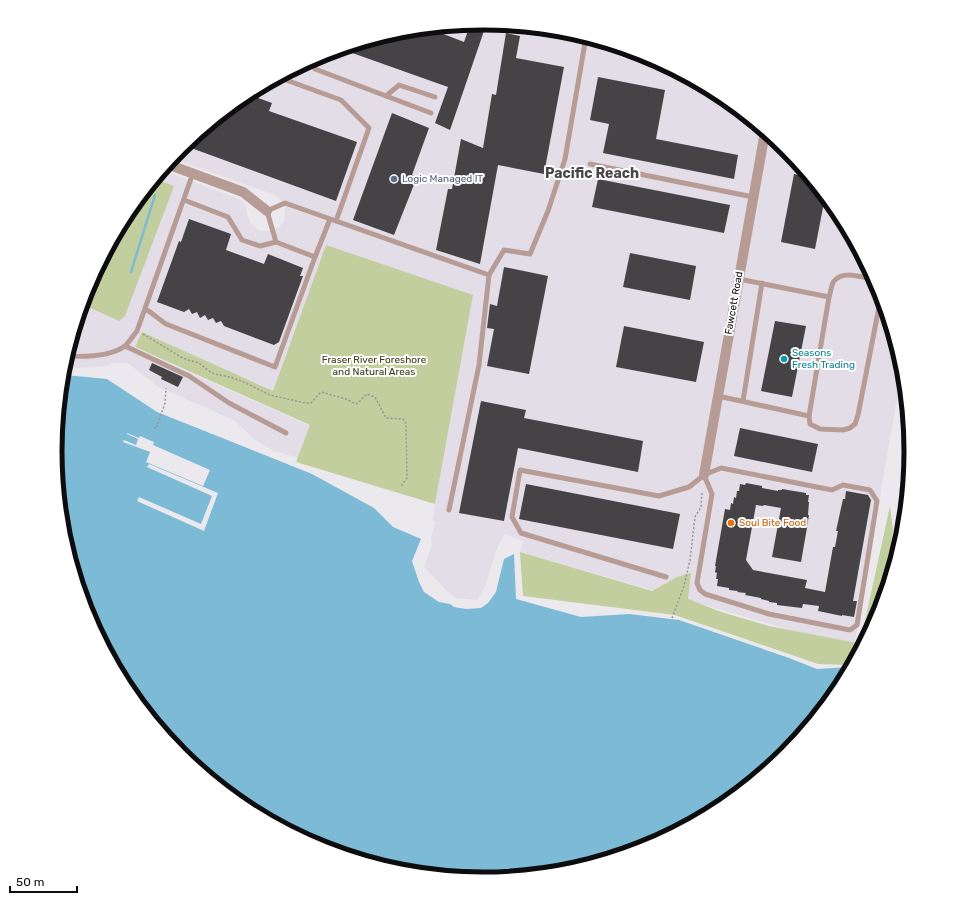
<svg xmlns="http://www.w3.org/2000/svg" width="965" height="902" font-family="Rubik,sans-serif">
	<rect width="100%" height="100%" fill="#ebe9ed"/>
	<g fill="#e3dde8">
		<polygon points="483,23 566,31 646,56 720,95 785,149 838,213 878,287 902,369 854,648 520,552 523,541 504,534 496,551 486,584 477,600 455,598 447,591 424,567 432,545 431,537 436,522 433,521 435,504 473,295 326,246 273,391 142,332 135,348 310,426 298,458 272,450 255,440 235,421 157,386 128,363 112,363 107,366 63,369 82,304 94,309 174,186 155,179 162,170 239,199 245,204 246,207 248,217 250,222 258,230 266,231 271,231 279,227 284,221 285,216 285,207 280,199 275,195 172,158 180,148 245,95 319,55 399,31"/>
		<polygon points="910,442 910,451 902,535 886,590"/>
	</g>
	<g fill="#c2ce9e">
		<polygon points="155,179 174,186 125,316 119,321 82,304 87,287 127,213"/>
		<polygon points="326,245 473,295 435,504 296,462 310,425 135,347 142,332 273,391"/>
		<polygon points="890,506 893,530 881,605 878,615 851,665 818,664 675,615 523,596 520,552 652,591 677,577 691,573 688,599 721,612 769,626 857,643 865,621"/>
	</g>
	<polygon fill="#7cbad5" points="62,375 76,376 107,379 157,412 312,474 374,508 393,527 421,539 412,561 419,582 424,592 439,602 450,604 454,607 466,609 481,608 488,603 496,592 504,559 514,554 516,599 581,617 629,614 679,620 789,658 817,669 850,667 838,689 785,754 720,807 646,847 566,871 482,879 399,871 319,846 245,807 180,753 127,689 87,615 63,534 55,451"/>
	<g fill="#ebe9ed">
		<polygon points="127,433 139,438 140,436 154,442 153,445 210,470 203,486 146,462 150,452 123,442 124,440 136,445 138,439 127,434"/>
		<polygon points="149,464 218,493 204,531 137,501 139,497 201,524 212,496 147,467"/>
	</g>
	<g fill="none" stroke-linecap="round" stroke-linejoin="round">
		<polyline stroke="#7cbad5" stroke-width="2.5" points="131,272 155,195"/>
	</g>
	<g fill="#464346">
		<polygon points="470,25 485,28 450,130 435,123 448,87 341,49 399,31 428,28 464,42"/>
		<polygon points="506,33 520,36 516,58 564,67 544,174 498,165 480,264 436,250 448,189 452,189 461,139 483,148 492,94 496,95"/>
		<polygon points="598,77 665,90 656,139 738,155 734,179 603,153 609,124 590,120"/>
		<polygon points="247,94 272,103 269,111 357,142 336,201 183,145"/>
		<polygon points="392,113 429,128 412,175 417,177 394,235 353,220"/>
		<polygon points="794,174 809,177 825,197 815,249 781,242"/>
		<polygon points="598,179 730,205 724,233 592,207"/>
		<polygon points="189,219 231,234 226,250 264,264 268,254 303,268 300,276 303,276 279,342 274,345 224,326 221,321 216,323 213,318 208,320 205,315 200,318 197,312 192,314 189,309 184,312 157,302 179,241 181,242"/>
		<polygon points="630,253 696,266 690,300 623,287"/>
		<polygon points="504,267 548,276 529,374 487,366 494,329 487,328 490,304 497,306"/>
		<polygon points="775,321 806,326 792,397 761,391"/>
		<polygon points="624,326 704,342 696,382 616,367"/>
		<polygon points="152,363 183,377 178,387 161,379 162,377 149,370"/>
		<polygon points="481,401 526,410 524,418 643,441 638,472 518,448 504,521 459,513"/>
		<polygon points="740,428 818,444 812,472 734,456"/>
		<polygon points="746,483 762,486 762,488 778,491 778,490 782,490 782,489 806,493 806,495 809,495 808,502 809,502 808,515 809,515 808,521 808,522 801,562 772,557 781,508 764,505 763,506 756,505 746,560 753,570 807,580 805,588 825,592 833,547 835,547 838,531 836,531 843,499 845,499 846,491 868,495 871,500 853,601 857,601 854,617 842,615 842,616 818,611 819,606 803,604 802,608 777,605 777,603 769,602 769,601 761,599 761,598 745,595 746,593 737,592 738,591 729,590 729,588 717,586 718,579 716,579 717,573 715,572 716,566 715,566 725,509 730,510 731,503 733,504 734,497 736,498 737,491 739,491 740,484 745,485"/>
		<polygon points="526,484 680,514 673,549 519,519"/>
	</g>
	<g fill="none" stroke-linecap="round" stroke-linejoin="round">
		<g stroke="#979598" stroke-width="1.5" stroke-dasharray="2 2" stroke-linecap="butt">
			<polyline points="143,334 181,357 188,360 199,363 209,371 214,374 230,377 244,382 270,395 305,403 311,403 321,392 346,399 356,404 358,403 367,394 375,397 386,418 403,419 406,423 407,478 401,486"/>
			<polyline points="154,428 156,429 165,403 166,388"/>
			<polyline points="672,618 684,586 690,560 695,517 701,507 702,491"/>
		</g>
		<g stroke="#b79c96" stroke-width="5">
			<polyline points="312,59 311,62 315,69 386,96 399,85 435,97"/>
			<polyline points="281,76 286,80 341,100 369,128 336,221"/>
			<polyline points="386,96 431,113"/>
			<polyline points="590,164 753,197"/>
			<polyline points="184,200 228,217 242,240 260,246 276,242 315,257 330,219"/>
			<polyline points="276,242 267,211 285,203 489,275 479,365 449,510"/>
			<polyline points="489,275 504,250 530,254 548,211 565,159 586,37"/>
			<polyline points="739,279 829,297"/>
			<path d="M874,280L872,279C861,277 843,270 834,281C831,285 831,292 829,297L809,416L810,424L820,429L843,430L850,428L855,424L858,415L879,307L880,294"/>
			<path d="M145,309C153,313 158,319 166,324L275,367L315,257"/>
			<polyline points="125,346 189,376 229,403 286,433"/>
			<path d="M66,356C84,357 110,357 125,346C129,342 133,336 137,331L193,173"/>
			<polyline points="718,396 809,416"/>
			<polyline points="743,401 762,283"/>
			<polyline points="666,577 521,533 512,517 520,470 659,496 689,487 704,475 721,468 832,490 843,485 870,490 877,501 857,625 850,630 769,614 705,594 700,590 697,583 712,494 704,475"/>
		</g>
		<g stroke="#b79c96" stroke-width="10">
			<polyline points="167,164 243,192 267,211"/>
			<polyline points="704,475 765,132"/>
		</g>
	</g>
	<circle fill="#5c6f8a" stroke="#fff" stroke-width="1.5" cx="394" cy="179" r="4"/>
	<circle fill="#0f9aa8" stroke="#fff" stroke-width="1.5" cx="784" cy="359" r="4"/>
	<circle fill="#e8710a" stroke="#fff" stroke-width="1.5" cx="731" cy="523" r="4"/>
	<g text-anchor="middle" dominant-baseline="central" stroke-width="4" stroke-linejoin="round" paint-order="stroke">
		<g font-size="10" fill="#4e5e75" stroke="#fff" text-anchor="start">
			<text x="402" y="179">Logic Managed IT</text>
		</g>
		<g font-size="10" fill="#0d0c0e" stroke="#fff">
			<text transform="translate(734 303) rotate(-80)">Fawcett Road</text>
		</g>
		<g font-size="10" fill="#0d838f" stroke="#fff" text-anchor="start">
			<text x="792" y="353">Seasons<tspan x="792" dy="12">Fresh Trading</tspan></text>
		</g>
		<g font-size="10" fill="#333b12" stroke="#fff">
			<text x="374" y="360">Fraser River Foreshore<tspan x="374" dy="12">and Natural Areas</tspan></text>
		</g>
		<g font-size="10" fill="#c56008" stroke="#fff" text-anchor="start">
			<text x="739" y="523">Soul Bite Food</text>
		</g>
		<g font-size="14" font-weight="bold" fill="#484649" stroke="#fff">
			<text x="592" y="173">Pacific Reach</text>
		</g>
	</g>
	<path d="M0 0H965V902H0ZM62 451a421 421 0 1 1 842 0a421 421 0 1 1-842 0Z" fill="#fff" fill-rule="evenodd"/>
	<path fill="none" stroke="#0d0c0e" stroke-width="5" d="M62 451a421 421 0 1 1 842 0a421 421 0 1 1-842 0Z"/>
	<path d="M10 886v6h67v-6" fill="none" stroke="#0d0c0e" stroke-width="2"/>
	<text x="16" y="886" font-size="12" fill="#0d0c0e" stroke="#ffffff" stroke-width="3" paint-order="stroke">50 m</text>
</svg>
